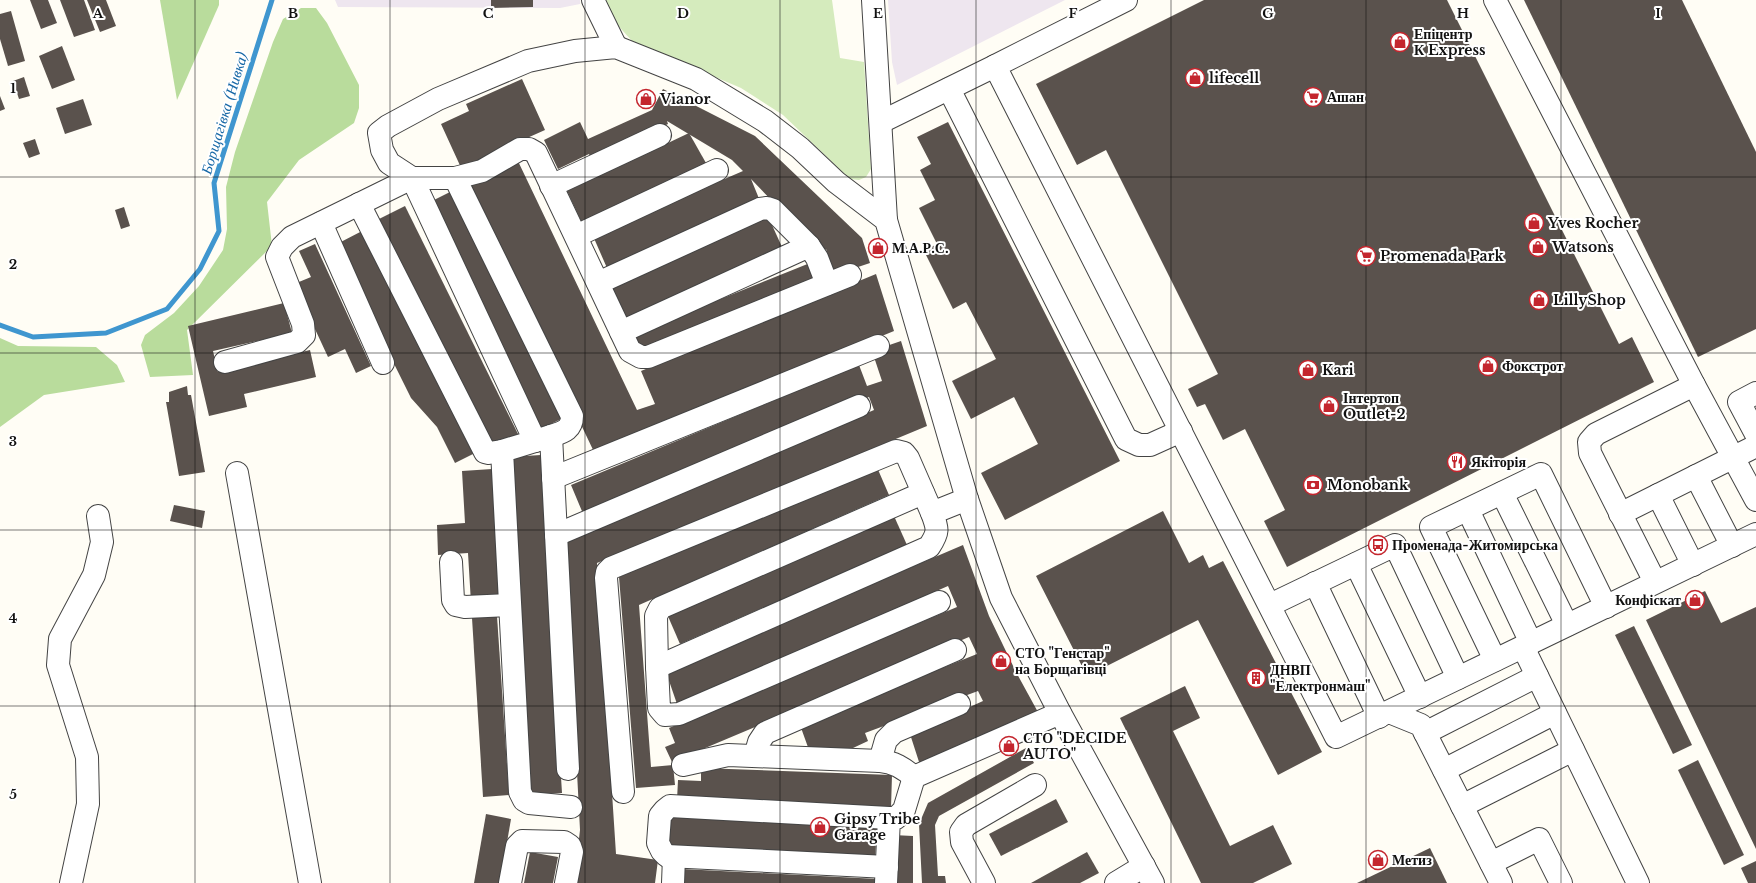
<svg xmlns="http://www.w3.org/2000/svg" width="1756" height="883" font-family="'Libre Baskerville',serif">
	<rect width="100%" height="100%" fill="#fffdf5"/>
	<g fill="#eee6ef">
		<polygon points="335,0 580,0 580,4 560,8 338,7"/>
		<polygon points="888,0 1065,0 897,85 892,62"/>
	</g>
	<polygon fill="#d5ebbd" points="604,0 832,0 840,58 864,62 871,169 866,177 859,180 850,179 783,115 741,88 633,42 612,19"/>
	<g fill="#b9dc9c">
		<polygon points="160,0 219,0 219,5 177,100"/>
		<polygon points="301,8 316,8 327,23 359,85 359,108 354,123 299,160 267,202 272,246 187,330 193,375 150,377 141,345 145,335 174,313 199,286 223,250 227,229 226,187 235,152 273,42 283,19"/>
		<polygon points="0,338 18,346 96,347 117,365 125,382 44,395 0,427"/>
	</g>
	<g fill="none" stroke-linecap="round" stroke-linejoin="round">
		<polyline stroke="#3f96cf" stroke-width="5" points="0,325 33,337 106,333 167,309 200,269 219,231 214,183 272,0"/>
	</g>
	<g fill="#5a524d">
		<polygon points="30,0 48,0 57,23 41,29"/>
		<polygon points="60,0 84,0 95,30 74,37"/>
		<polygon points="87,0 106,0 116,26 100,32"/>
		<polygon points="491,0 533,0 533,7 491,8"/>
		<polygon points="1204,0 1447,0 1619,344 1632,337 1654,382 1287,567 1264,521 1285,510 1245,429 1223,440 1205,404 1197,407 1188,389 1218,374 1106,150 1077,165 1036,84"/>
		<polygon points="1524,0 1682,0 1756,152 1756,329 1698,357"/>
		<polygon points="11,11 25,61 8,66 0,39 0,14"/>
		<polygon points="62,46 75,80 52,89 39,56"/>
		<polygon points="24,77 30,96 19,99 13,81"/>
		<polygon points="522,79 545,130 489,155 463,172 441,124 469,111 466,104"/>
		<polygon points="663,89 755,136 862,238 870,263 834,275 826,249 822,253 751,179 760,201 607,268 593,236 743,171 732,160 667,121 668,124 591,159 589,154 558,169 544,140 580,122 588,139 652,110"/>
		<polygon points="0,96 5,109 0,111"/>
		<polygon points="83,99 92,125 65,134 56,108"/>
		<polygon points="948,122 1120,461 1005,520 981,473 1038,444 1014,397 971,419 952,381 996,359 966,302 953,309 924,251 937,244 919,208 935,200 920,170 931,164 917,137"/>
		<polygon points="689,133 706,163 582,223 567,191"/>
		<polygon points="35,139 40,154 29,158 23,143"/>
		<polygon points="516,157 637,410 655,404 641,371 876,274 894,331 595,454 465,181"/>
		<polygon points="452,191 563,418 539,430 428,203"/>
		<polygon points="405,206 518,434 488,449 375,221"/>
		<polygon points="124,207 130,226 121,229 115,210"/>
		<polygon points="767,214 782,247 627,321 612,288"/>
		<polygon points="364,230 475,453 455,463 437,427 411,398 335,245"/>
		<polygon points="315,244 371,366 356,373 345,349 328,357 294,284 311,277 299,251"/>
		<polygon points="810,263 817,281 642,352 634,334"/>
		<polygon points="284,303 292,333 213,351 218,372 310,350 316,377 244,394 247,407 209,416 188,326"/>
		<polygon points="901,341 927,426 597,563 616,854 658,860 655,883 574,883 580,830 565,541 591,532 874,410 869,397 584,516 571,485 859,365 867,386 882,381 872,351"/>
		<polygon points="187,386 188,395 191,395 205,472 179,476 166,402 169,402 169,392"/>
		<polygon points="541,455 562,793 528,795 507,457"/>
		<polygon points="876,465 889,495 639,605 651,767 673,765 675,785 636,788 619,577"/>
		<polygon points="492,469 500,601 471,603 468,553 438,555 437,525 465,523 462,471"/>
		<polygon points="174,505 205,511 202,528 170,521"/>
		<polygon points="1163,511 1189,563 1203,555 1209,568 1223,561 1322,752 1278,775 1198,620 1087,676 1036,576"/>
		<polygon points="894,516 907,545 680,644 667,614"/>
		<polygon points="963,545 989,616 1016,672 1039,714 920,765 910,734 983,701 978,691 865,733 868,741 853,748 809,750 800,725 977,654 969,637 672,762 665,747 675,743 669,728 957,607 948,586 677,704 666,672"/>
		<polygon points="1705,591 1721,623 1756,607 1756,849 1646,620"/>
		<polygon points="497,616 509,795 483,797 472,618"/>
		<polygon points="1634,626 1692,745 1673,754 1615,635"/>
		<polygon points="1185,686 1200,718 1173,731 1230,846 1273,825 1292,864 1253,883 1201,883 1120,718"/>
		<polygon points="1026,748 1034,763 939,816 935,825 938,876 945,876 946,883 922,883 919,824 928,803"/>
		<polygon points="1698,760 1744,855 1724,865 1678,770"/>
		<polygon points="701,768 892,775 891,808 677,800 678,780 701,781"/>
		<polygon points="1056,799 1068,822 1001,856 989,834"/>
		<polygon points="486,814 511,819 500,883 474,883"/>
		<polygon points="669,814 877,826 875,860 667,847"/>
		<polygon points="893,835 913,836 913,883 893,883"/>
		<polygon points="1430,848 1447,883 1357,883"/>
		<polygon points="530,852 558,857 553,883 524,883"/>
		<polygon points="1087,852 1099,873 1080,883 1031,883"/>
		<polygon points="1756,861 1756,883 1748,883 1741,868"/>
		<polygon points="682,869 878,879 878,883 681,883"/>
	</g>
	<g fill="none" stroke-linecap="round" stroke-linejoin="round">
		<defs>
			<g id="minor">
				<polyline points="593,0 616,47"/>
				<polyline points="873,0 886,220"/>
				<polyline points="1126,0 995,66 1336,737 1756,534"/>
				<polyline points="1495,0 1694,385 1756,500"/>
				<polyline points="949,89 1126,439 1139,445 1150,445 1181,431"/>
				<polyline points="881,122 995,66"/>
				<path d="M455,178L572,416C572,430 563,432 551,436"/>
				<polyline points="551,186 660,135"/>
				<polyline points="359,204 485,452 489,453 502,451"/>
				<polyline points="321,223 383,363"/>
				<polyline points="576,236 717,170"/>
				<polyline points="850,275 648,357 641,357 630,351 536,153 529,149 520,149 482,171 455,178 412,178 389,163 382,150 379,133 388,126 438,99 528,61 575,51 616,47 696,79 765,121 800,148 836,182 886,220 967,499 1001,598 1060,713 1153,883"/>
				<polyline points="598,283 760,209 767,208 773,210 809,246 817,258 827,284"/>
				<polyline points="621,332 809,246"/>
				<polyline points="225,362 297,342 304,335 303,324 277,257 282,247 292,237 412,178 535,441 551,436 568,769"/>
				<polyline points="1756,393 1739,402 1756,434"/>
				<polyline points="535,441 502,451 520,792 524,800 529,803 571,807"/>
				<polyline points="237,473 310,883"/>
				<polyline points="1696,476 1732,546"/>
				<polyline points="553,478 878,346"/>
				<polyline points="923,493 660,608 656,616 657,667 659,708 665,715 679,714 939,602"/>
				<polyline points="1502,493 1567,625"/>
				<polyline points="1658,495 1693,565"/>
				<polyline points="1468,510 1531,643"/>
				<polyline points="1620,514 1756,446"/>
				<polyline points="556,535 859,406"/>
				<polyline points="451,562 453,600 456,605 465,607 510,605"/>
				<polyline points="1356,564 1420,697"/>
				<polyline points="1655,582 1590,453 1589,442 1596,434 1694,385"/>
				<polyline points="1315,583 1379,717"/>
				<polyline points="1270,605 1395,545 1458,678"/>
				<polyline points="1523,647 1638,883"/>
				<polyline points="1495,660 1431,527 1541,474 1606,607"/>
				<path d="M657,667L929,547C939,532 938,529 932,513"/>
				<polyline points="1389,712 1421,725 1501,883"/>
				<polyline points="1425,733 1537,676"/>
				<polyline points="755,756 759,742 765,733 955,650"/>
				<polyline points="880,761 886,740 894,732 959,704"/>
				<path d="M683,765L728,755L880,761C894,762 903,768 914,777"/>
				<polyline points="1444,770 1555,713"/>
				<polyline points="623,792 606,578 607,572 611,568 896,451 904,453 908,458 932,513 967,499"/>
				<polyline points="1462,806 1573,750"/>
				<polyline points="1491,863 1539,839 1561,883"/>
				<polyline points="887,867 667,856 662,851 658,843 660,816 665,810 670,806 889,818"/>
				<polyline points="71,883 88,804 87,757 58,665 60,639 94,575 102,542 98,516"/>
				<polyline points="510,883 517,846 522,841 564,842 570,846 572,852 566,883"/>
				<polyline points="673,883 674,857"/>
				<polyline points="886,883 889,818 896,818 904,810 914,777 1060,713"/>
				<polyline points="984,883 962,842 961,832 966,825 1035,785"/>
				<polyline points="1116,883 1144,866"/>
			</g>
		</defs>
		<use href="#minor" stroke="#444" stroke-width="24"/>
		<use href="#minor" stroke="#fff" stroke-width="22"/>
	</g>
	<path fill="none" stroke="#111" stroke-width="1" stroke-opacity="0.55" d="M195,0V883M390,0V883M585,0V883M780,0V883M976,0V883M1171,0V883M1366,0V883M1561,0V883M0,177H1756M0,353H1756M0,530H1756M0,706H1756"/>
	<defs>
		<symbol id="shop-ring" viewBox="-11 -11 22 22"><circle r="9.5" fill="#fff" stroke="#c4262e" stroke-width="1.5"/><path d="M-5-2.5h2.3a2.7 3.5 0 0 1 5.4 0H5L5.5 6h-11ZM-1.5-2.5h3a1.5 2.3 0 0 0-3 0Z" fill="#c4262e"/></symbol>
		<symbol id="supermarket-ring" viewBox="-11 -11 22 22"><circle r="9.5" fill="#fff" stroke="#c4262e" stroke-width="1.5"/><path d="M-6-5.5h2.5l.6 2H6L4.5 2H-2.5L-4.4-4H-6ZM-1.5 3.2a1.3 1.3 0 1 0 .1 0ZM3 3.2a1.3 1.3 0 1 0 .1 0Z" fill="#c4262e"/></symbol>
		<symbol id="restaurant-ring" viewBox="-11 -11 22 22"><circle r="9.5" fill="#fff" stroke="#c4262e" stroke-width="1.5"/><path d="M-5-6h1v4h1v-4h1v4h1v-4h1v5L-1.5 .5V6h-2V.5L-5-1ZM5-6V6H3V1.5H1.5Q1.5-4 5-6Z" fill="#c4262e"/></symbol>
		<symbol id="bank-ring" viewBox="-11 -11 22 22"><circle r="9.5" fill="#fff" stroke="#c4262e" stroke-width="1.5"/><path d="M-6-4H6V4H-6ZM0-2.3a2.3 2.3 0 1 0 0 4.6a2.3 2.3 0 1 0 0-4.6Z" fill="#c4262e"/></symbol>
		<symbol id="bus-ring" viewBox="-11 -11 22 22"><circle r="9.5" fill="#fff" stroke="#c4262e" stroke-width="1.5"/><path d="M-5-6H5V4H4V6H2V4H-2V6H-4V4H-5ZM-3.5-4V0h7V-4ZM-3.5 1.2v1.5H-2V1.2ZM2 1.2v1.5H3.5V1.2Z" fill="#c4262e"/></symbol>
		<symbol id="building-ring" viewBox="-11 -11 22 22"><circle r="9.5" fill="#fff" stroke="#c4262e" stroke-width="1.5"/><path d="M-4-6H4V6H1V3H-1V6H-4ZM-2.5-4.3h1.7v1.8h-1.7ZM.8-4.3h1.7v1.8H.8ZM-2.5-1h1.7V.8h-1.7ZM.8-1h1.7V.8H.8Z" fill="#c4262e"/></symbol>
	</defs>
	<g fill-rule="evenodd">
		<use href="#shop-ring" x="1389" y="31" width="22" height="22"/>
		<use href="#shop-ring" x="1184" y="67" width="22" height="22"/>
		<use href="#supermarket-ring" x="1302" y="86" width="22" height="22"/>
		<use href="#shop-ring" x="635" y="88" width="22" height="22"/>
		<use href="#shop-ring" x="1523" y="212" width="22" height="22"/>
		<use href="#shop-ring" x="1527" y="236" width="22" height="22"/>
		<use href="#shop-ring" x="867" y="237" width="22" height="22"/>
		<use href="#supermarket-ring" x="1355" y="245" width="22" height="22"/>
		<use href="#shop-ring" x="1528" y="289" width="22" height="22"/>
		<use href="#shop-ring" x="1477" y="355" width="22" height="22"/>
		<use href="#shop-ring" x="1297" y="359" width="22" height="22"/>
		<use href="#shop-ring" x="1318" y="395" width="22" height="22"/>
		<use href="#restaurant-ring" x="1446" y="451" width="22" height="22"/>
		<use href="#bank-ring" x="1302" y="474" width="22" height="22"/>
		<use href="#bus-ring" x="1367" y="534" width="22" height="22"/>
		<use href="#shop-ring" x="1684" y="589" width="22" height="22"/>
		<use href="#shop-ring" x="990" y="650" width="22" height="22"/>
		<use href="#building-ring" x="1245" y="667" width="22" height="22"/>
		<use href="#shop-ring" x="998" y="735" width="22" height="22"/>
		<use href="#shop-ring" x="809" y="816" width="22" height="22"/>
		<use href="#shop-ring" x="1367" y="849" width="22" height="22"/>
	</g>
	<g text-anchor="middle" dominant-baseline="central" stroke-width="4" stroke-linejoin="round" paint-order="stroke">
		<g font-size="14" font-weight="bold" fill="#111" stroke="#fff" text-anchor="start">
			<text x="1414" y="34">Епіцентр<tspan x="1414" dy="16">К Express</tspan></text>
			<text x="1209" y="78">lifecell</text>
			<text x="1327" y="97">Ашан</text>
			<text x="660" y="99">Vianor</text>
			<text x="1548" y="223">Yves Rocher</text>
			<text x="1552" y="247">Watsons</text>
			<text x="892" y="248">М.А.Р.С.</text>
			<text x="1380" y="256">Promenada Park</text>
			<text x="1553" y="300">LillyShop</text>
			<text x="1502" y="366">Фокстрот</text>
			<text x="1322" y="370">Kari</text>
			<text x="1343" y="398">Інтертоп<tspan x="1343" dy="16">Outlet-2</tspan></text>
			<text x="1471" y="462">Якіторія</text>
			<text x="1327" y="485">Monobank</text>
			<text x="1392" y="545">Променада-Житомирська</text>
			<text x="1681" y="600" text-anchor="end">Конфіскат</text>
			<text x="1015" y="653">СТО "Генстар"<tspan x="1015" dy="16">на Борщагівці</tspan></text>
			<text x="1270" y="670">ДНВП<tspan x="1270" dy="16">"Електронмаш"</tspan></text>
			<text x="1023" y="738">СТО "DECIDE<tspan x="1023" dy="16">AUTO"</tspan></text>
			<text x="834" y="819">Gipsy Tribe<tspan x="834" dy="16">Garage</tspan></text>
			<text x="1392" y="860">Метиз</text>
		</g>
		<g font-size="15" font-style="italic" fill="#1768a6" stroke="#fff">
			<text transform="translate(224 113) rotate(-73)">Борщагівка (Нивка)</text>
		</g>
	</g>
	<g font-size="13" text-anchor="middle" font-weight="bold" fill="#111" stroke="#fff" stroke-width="4" stroke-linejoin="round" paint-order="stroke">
		<text x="98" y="18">A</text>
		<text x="293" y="18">B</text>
		<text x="488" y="18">C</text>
		<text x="683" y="18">D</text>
		<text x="878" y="18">E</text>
		<text x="1073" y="18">F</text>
		<text x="1268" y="18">G</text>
		<text x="1463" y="18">H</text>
		<text x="1658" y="18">I</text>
		<text x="13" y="93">1</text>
		<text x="13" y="269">2</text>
		<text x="13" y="446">3</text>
		<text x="13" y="623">4</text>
		<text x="13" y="799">5</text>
	</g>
</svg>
